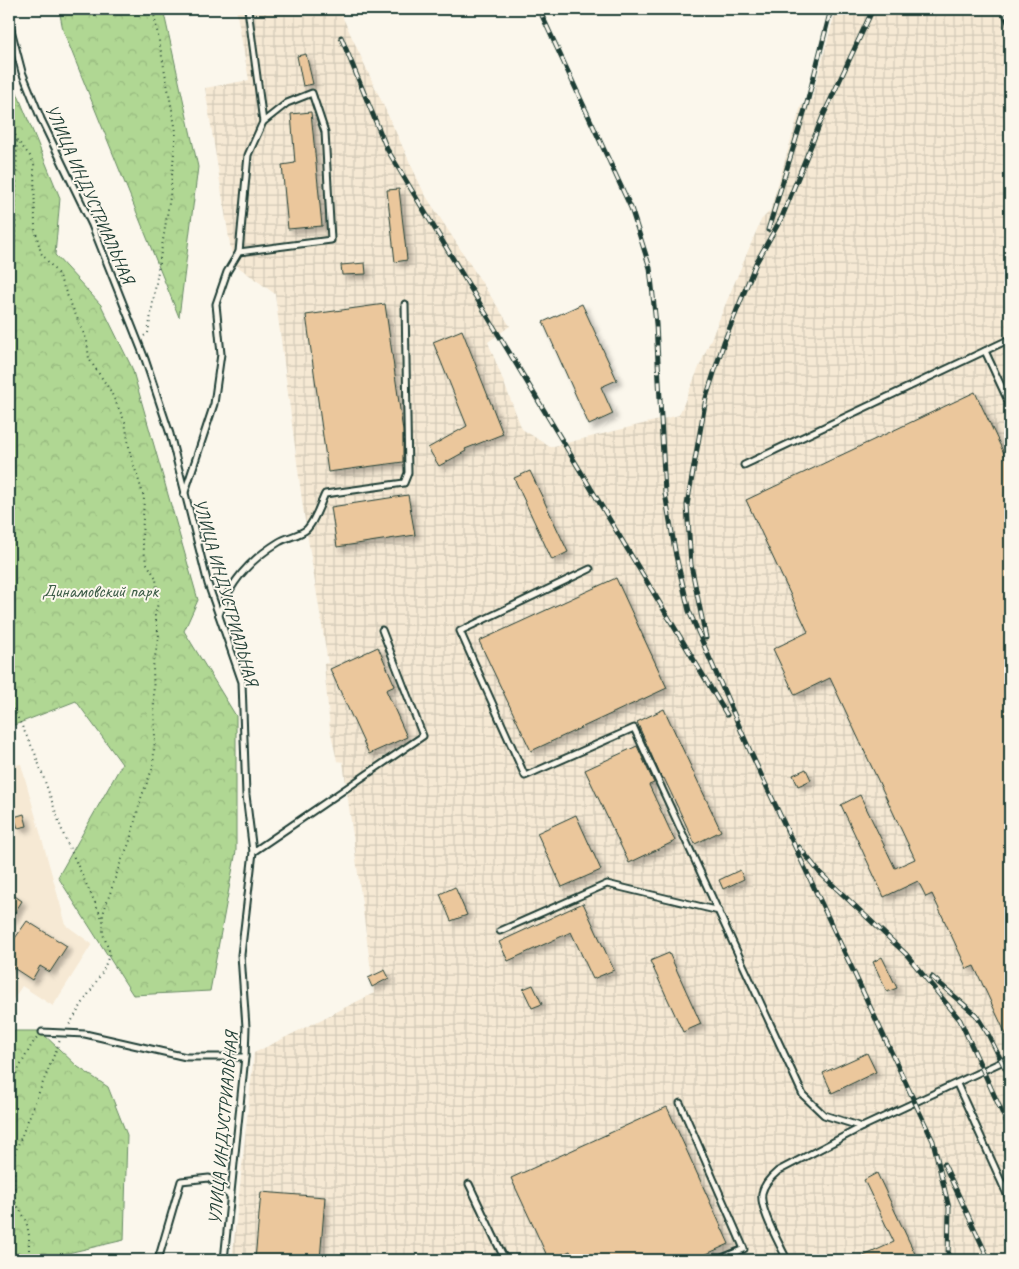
<svg xmlns="http://www.w3.org/2000/svg" width="1019" height="1269" font-family="Caveat,sans-serif">
	<defs>
		<pattern id="industrial-grid" width="8" height="8" patternUnits="userSpaceOnUse" patternTransform="scale(1.25)"><rect width="8" height="8" fill="#f6e9d4"/><path d="M0 4h8M4 0v8" fill="none" stroke="#d2c9b7"/></pattern>
		<pattern id="forest-crowns" width="20" height="18" patternUnits="userSpaceOnUse" patternTransform="scale(1.25)"><rect width="20" height="18" fill="#b0d793"/><path d="M2 6a3 3 0 1 1 6 0M12 15a3 3 0 1 1 6 0" fill="none" stroke="#97b97f"/></pattern>
		<filter id="shadow"><feDropShadow dx="4.5" dy="4.5" stdDeviation="2.5" flood-color="#0004"/></filter>
	</defs>
	<rect width="100%" height="100%" fill="#fbf7ec"/>
	<filter id="ink" filterUnits="userSpaceOnUse"><feTurbulence type="fractalNoise" baseFrequency=".02" numOctaves="2"/><feDisplacementMap in="SourceGraphic" scale="10" xChannelSelector="R" yChannelSelector="G"/><feConvolveMatrix kernelMatrix="1 2 1 2 8 2 1 2 1" color-interpolation-filters="sRGB"/></filter>
	<g filter="url(#ink)">
		<polygon fill="#f6e9d4" points="21,764 66,925 92,944 53,1006 22,986 9,1006 9,766"/>
		<polygon fill="url(#industrial-grid)" points="236,9 342,9 343,18 424,193 510,326 488,342 522,429 550,447 679,415 761,220 770,211 801,106 811,101 836,9 1010,9 1010,1260 232,1260 254,1053 374,993 343,762 337,761 330,729 324,664 328,663 303,508 275,294 233,263 205,88 249,80"/>
		<g fill="url(#forest-crowns)" stroke="#688a64">
			<polygon points="59,9 163,9 198,167 179,317 63,30"/>
			<polygon points="9,73 60,198 55,255 101,305 132,368 198,600 184,631 236,716 236,851 210,991 133,995 58,877 122,764 76,701 9,727"/>
			<polygon points="9,1031 40,1031 78,1067 108,1087 127,1135 124,1240 38,1260 9,1260"/>
		</g>
		<g fill="#ebc79c" stroke="#1f3d34" filter="url(#shadow)">
			<polygon points="306,54 313,84 303,86 297,56"/>
			<polygon points="311,112 322,226 288,229 282,165 295,163 291,114"/>
			<polygon points="399,189 407,260 395,262 387,190"/>
			<polygon points="365,263 366,274 342,275 341,265"/>
			<polygon points="385,304 403,431 403,462 328,472 306,315"/>
			<polygon points="582,304 617,380 601,387 613,414 589,425 543,322"/>
			<polygon points="462,330 503,434 465,449 466,451 439,466 428,448 467,426 433,342"/>
			<polygon points="975,392 1010,466 1010,1043 974,966 967,969 932,894 926,897 918,881 884,897 841,805 860,795 895,868 915,859 830,678 795,695 773,649 808,632 746,500"/>
			<polygon points="530,471 568,552 552,560 514,478"/>
			<polygon points="408,495 415,535 337,547 331,507"/>
			<polygon points="616,578 667,688 531,751 479,641"/>
			<polygon points="378,647 395,686 386,690 407,737 369,754 330,669"/>
			<polygon points="664,709 721,831 695,844 664,778 662,779 637,722"/>
			<polygon points="637,746 654,783 649,785 675,841 629,863 585,770"/>
			<polygon points="806,769 811,780 798,786 793,775"/>
			<polygon points="24,814 27,826 18,828 14,817"/>
			<polygon points="576,815 601,870 562,887 537,833"/>
			<polygon points="740,870 744,879 723,889 719,880"/>
			<polygon points="455,887 467,915 451,921 440,894"/>
			<polygon points="9,892 22,901 9,922"/>
			<polygon points="583,903 614,970 593,979 571,932 508,961 499,942"/>
			<polygon points="27,921 67,946 50,972 40,966 32,980 9,965 9,938 13,941"/>
			<polygon points="669,953 701,1024 683,1032 650,961"/>
			<polygon points="882,957 897,988 887,992 873,962"/>
			<polygon points="385,970 389,978 372,987 368,978"/>
			<polygon points="533,985 542,1004 532,1008 523,989"/>
			<polygon points="867,1053 876,1072 832,1093 823,1073"/>
			<polygon points="667,1107 729,1244 693,1260 574,1260 570,1251 549,1260 511,1178"/>
			<polygon points="877,1173 916,1256 907,1260 855,1260 894,1242 864,1180"/>
			<polygon points="261,1192 325,1197 320,1260 255,1260"/>
		</g>
		<g fill="none" stroke-linecap="round" stroke-linejoin="round">
			<defs>
				<g id="lane">
					<polyline points="9,22 22,72 41,119 92,225 145,359 170,434 208,584 242,682 246,795 253,852 241,955 246,1027 245,1057 224,1260"/>
					<polyline points="239,252 248,155 263,122 248,9"/>
					<polyline points="985,351 1010,405"/>
					<polyline points="744,465 1010,339"/>
					<polyline points="184,495 214,404 221,354 216,304 227,272 239,252 331,240 325,132 312,93 287,103 263,122"/>
					<polyline points="590,569 460,631 525,776 634,728 803,1095 824,1115 862,1127"/>
					<path d="M219,615C229,583 251,559 279,542C287,537 301,535 307,529C315,521 320,504 325,494L404,483L408,473L405,304"/>
					<polyline points="253,852 423,736 382,630"/>
					<polyline points="500,931 607,884 719,911"/>
					<polyline points="42,1032 85,1034 186,1057 245,1057"/>
					<polyline points="957,1084 1010,1201"/>
					<polyline points="680,1103 744,1249 717,1260"/>
					<polyline points="469,1184 505,1260"/>
					<polyline points="158,1260 181,1181 209,1178 230,1196"/>
					<path d="M787,1260C780,1244 759,1209 762,1193C764,1184 772,1176 778,1171L862,1127L1010,1058"/>
				</g>
			</defs>
			<use href="#lane" stroke="#1f3d34" stroke-width="9"/>
			<g stroke="#1f3d34" stroke-width="2" stroke-dasharray="1 4" stroke-linecap="butt">
				<polyline points="9,116 17,140 30,156 34,164 35,229 41,253 58,274 87,341 89,359 110,390 125,422 130,453 144,497 142,538 146,562 156,578 158,603 155,616 159,636 153,667 155,737 153,767 141,798 129,844 121,861 103,914 103,934 110,953 103,971 69,1025"/>
				<polyline points="9,292 15,242 17,140"/>
				<polyline points="144,336 148,333 170,197 176,131 153,9"/>
				<polyline points="9,700 35,753 64,836 102,918"/>
				<polyline points="9,1087 32,1044 38,1037"/>
				<polyline points="9,1212 17,1206"/>
				<polyline points="9,1257 12,1260"/>
				<polyline points="29,1260 29,1235 26,1220 15,1202 14,1155 60,1040"/>
			</g>
			<use href="#lane" stroke="#fbf7ec" stroke-width="5"/>
			<defs>
				<g id="rail">
					<polyline points="539,9 631,208 650,268 656,324 665,493 676,556 689,611 750,751 933,1141 949,1208 948,1260"/>
					<polyline points="1002,9 1010,27"/>
					<polyline points="341,37 387,149 727,715"/>
					<polyline points="768,230 807,103 831,9"/>
					<polyline points="706,638 691,565 687,505 706,398 724,342 756,263 782,217 823,116 873,9"/>
					<polyline points="799,847 820,873 906,954 960,1020 1010,1130"/>
					<polyline points="932,977 976,1015 988,1034 1010,1078"/>
					<polyline points="944,1164 989,1260"/>
				</g>
			</defs>
			<use href="#rail" stroke="#1f3d34" stroke-width="5"/>
			<use href="#rail" stroke="#fbf7ec" stroke-width="3" stroke-dasharray="9" stroke-linecap="butt"/>
		</g>
	</g>
	<g text-anchor="middle" dominant-baseline="central" stroke-width="4" stroke-linejoin="round" paint-order="stroke">
		<g font-size="18" fill="#1f3d34" stroke="#fbf7ec">
			<text transform="translate(90 194) rotate(66)">УЛИЦА ИНДУСТРИАЛЬНАЯ</text>
			<text transform="translate(226 592) rotate(74)">УЛИЦА ИНДУСТРИАЛЬНАЯ</text>
			<text transform="translate(223 1128) rotate(-85)">УЛИЦА ИНДУСТРИАЛЬНАЯ</text>
		</g>
		<g font-size="18" fill="#3c5c47" stroke="#fbf7ec">
			<text x="100" y="591">Динамовский парк</text>
		</g>
	</g>
	<rect width="1019" height="1269" fill="none" stroke="#fbf7ec" stroke-width="30"/>
	<rect x="15" y="15" width="989" height="1239" fill="none" stroke="#1f3d34" stroke-width="2" filter="url(#ink)"/>
</svg>
